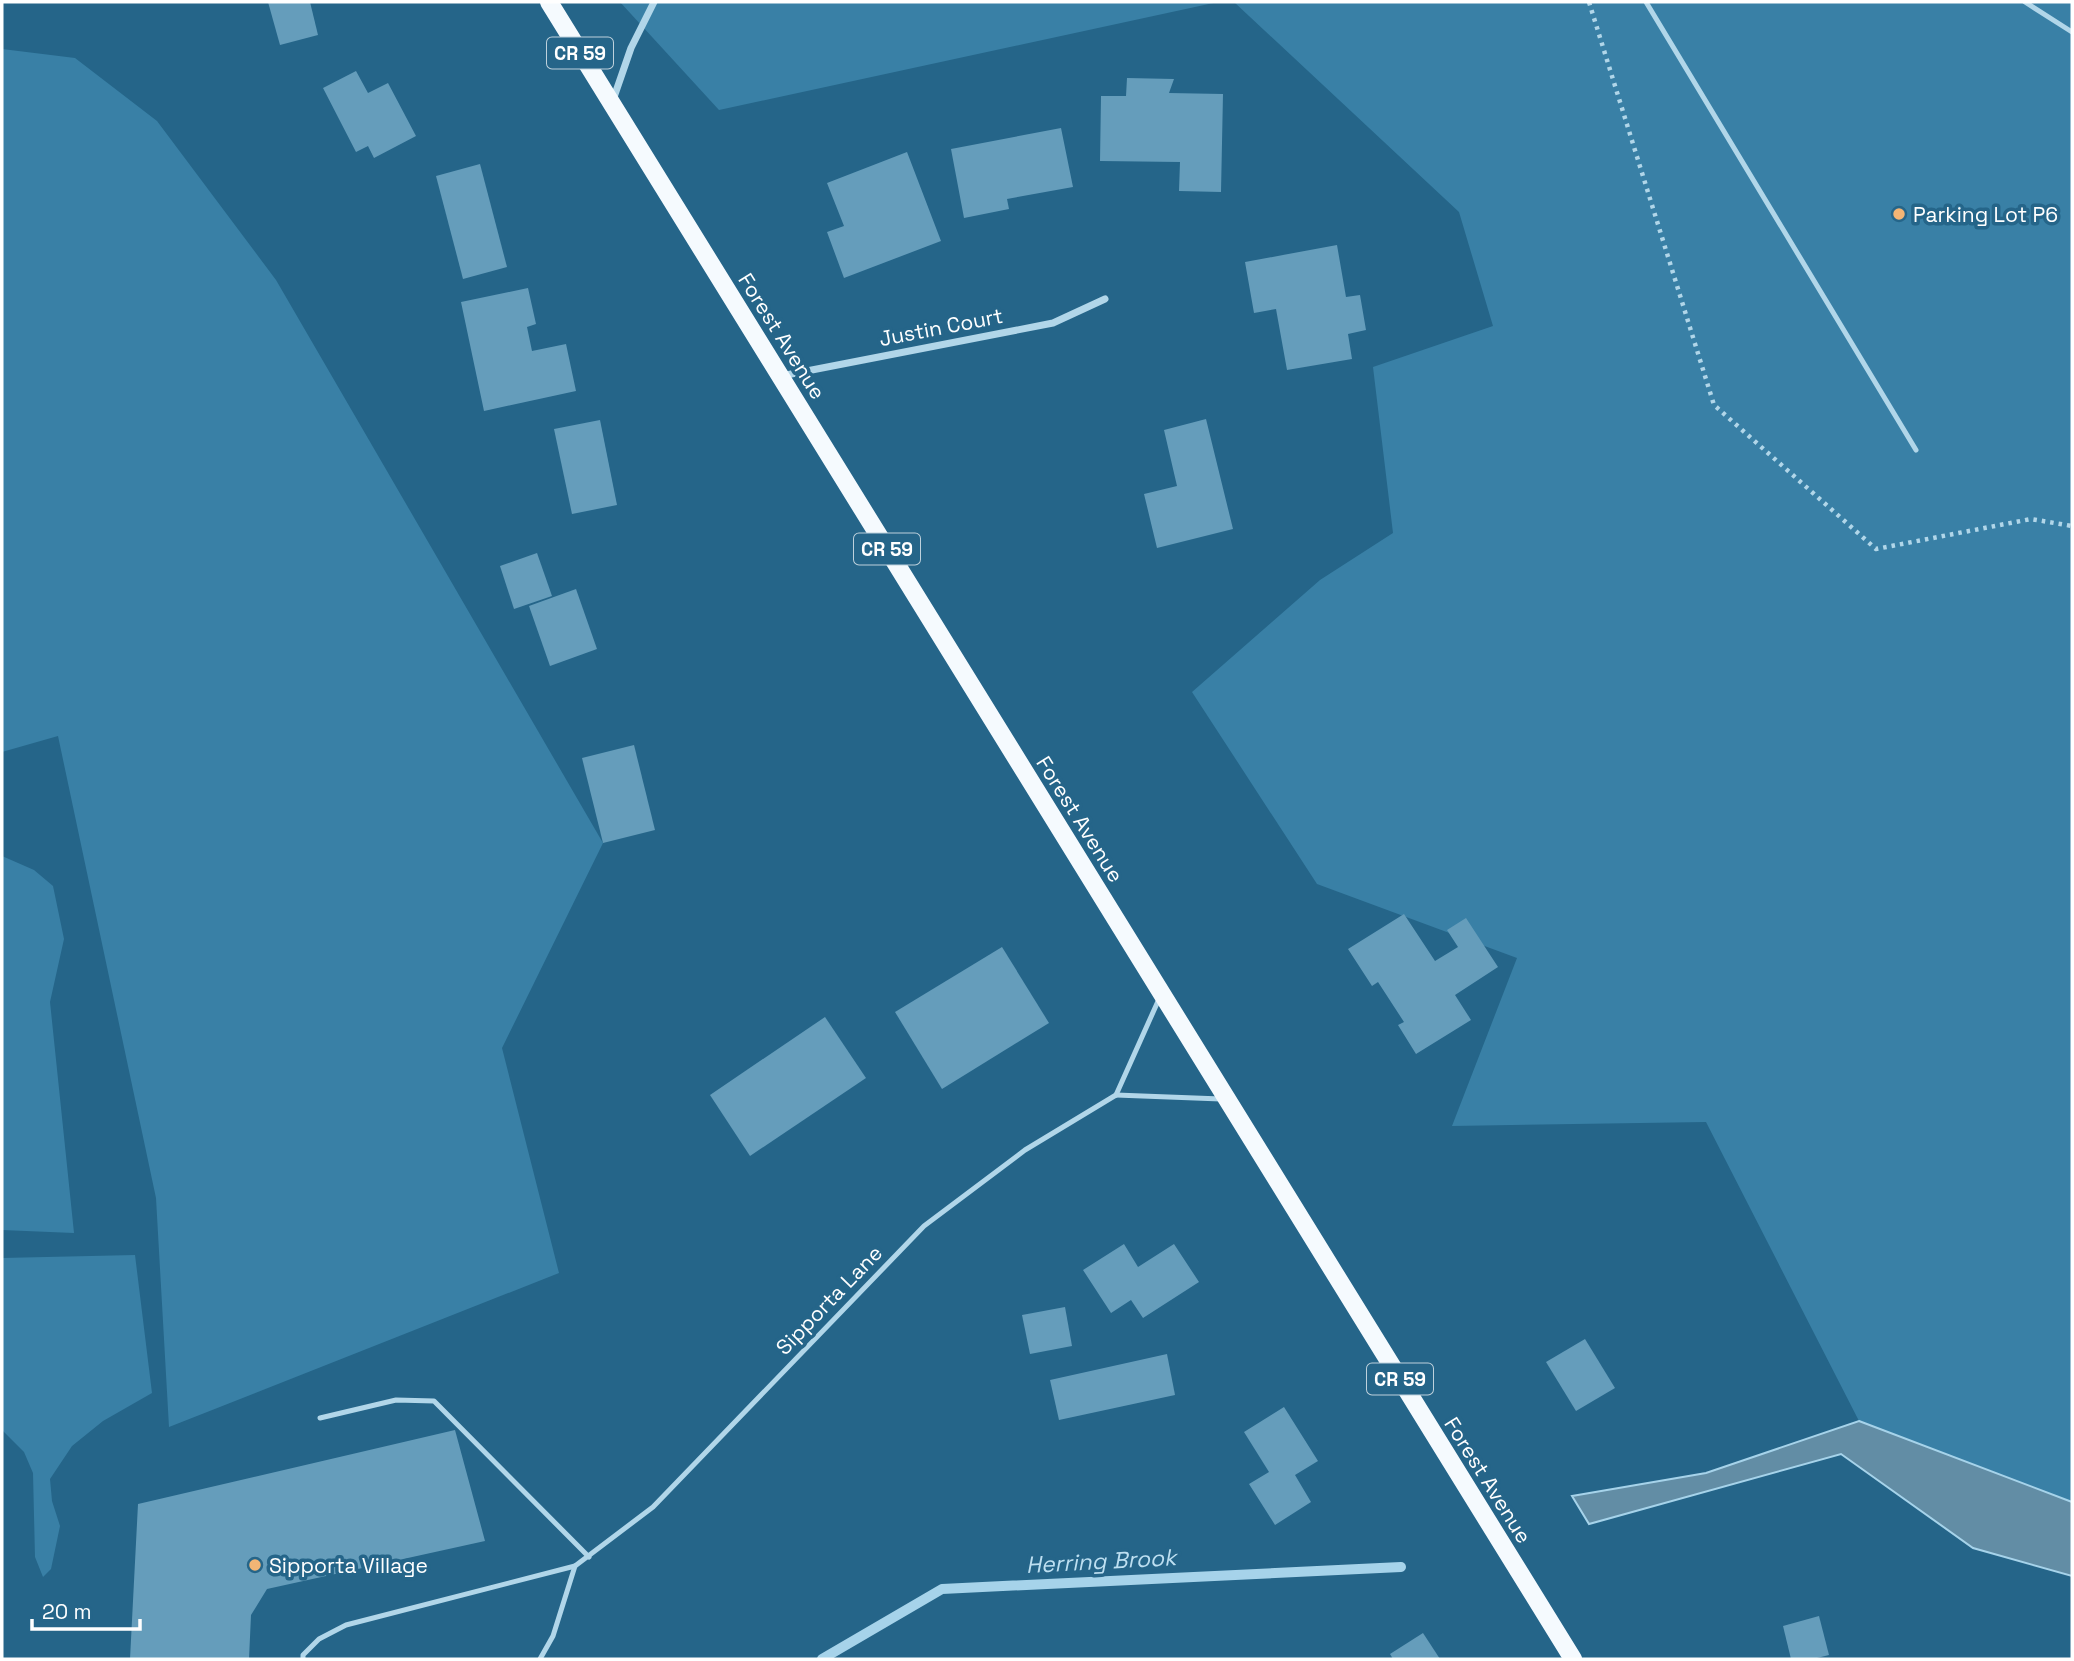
<svg xmlns="http://www.w3.org/2000/svg" width="2074" height="1661" font-family="'Space Grotesk',sans-serif">
	<rect width="100%" height="100%" fill="#256589"/>
	<g fill="#3980a6">
		<polygon points="620,2 1218,2 719,110"/>
		<polygon points="1234,2 2072,2 2072,1502 1859,1421 1706,1122 1452,1126 1517,958 1317,884 1192,692 1320,580 1393,533 1373,367 1493,326 1459,212"/>
		<polygon points="2,49 75,58 157,121 276,280 603,843 502,1048 559,1273 169,1427 156,1198 58,736 2,752"/>
		<polygon points="2,856 34,870 53,886 64,939 50,1002 74,1233 2,1230"/>
		<polygon points="135,1255 152,1393 103,1421 72,1446 50,1479 52,1501 60,1526 51,1569 43,1577 35,1557 33,1473 24,1452 2,1430 2,1258"/>
	</g>
	<polygon fill="#628da5" stroke="#a6d3ea" stroke-width="2" points="1859,1421 2072,1502 2072,1576 1973,1548 1841,1454 1589,1524 1572,1496 1706,1473"/>
	<g fill="none" stroke-linecap="round" stroke-linejoin="round">
		<polyline stroke="#a6d3ea" stroke-width="10" points="822,1659 942,1589 1401,1567"/>
	</g>
	<g fill="#659dbb">
		<polygon points="268,2 310,2 318,35 280,45"/>
		<polygon points="356,71 368,93 388,83 416,136 374,158 368,146 356,152 323,88"/>
		<polygon points="1127,78 1174,79 1169,93 1223,94 1221,192 1179,191 1180,162 1100,161 1101,96 1126,96"/>
		<polygon points="1061,128 1073,187 1007,199 1009,209 964,218 951,149"/>
		<polygon points="907,152 941,241 844,278 827,232 844,226 827,183"/>
		<polygon points="480,164 507,267 463,279 436,176"/>
		<polygon points="1337,245 1346,297 1360,295 1366,330 1348,334 1352,359 1287,370 1276,309 1254,313 1245,262"/>
		<polygon points="528,288 536,324 527,327 532,351 566,344 576,391 484,411 461,302"/>
		<polygon points="1206,419 1233,529 1157,548 1144,494 1177,486 1164,430"/>
		<polygon points="600,420 617,505 572,514 554,429"/>
		<polygon points="537,553 552,596 514,609 500,566"/>
		<polygon points="576,589 597,649 550,666 529,606"/>
		<polygon points="634,745 655,830 603,843 582,758"/>
		<polygon points="1404,914 1435,961 1458,947 1447,930 1466,918 1498,967 1455,995 1471,1020 1416,1054 1398,1025 1404,1022 1378,982 1372,986 1348,949"/>
		<polygon points="1002,947 1049,1023 942,1089 895,1012"/>
		<polygon points="825,1017 866,1078 750,1156 710,1095"/>
		<polygon points="1124,1244 1138,1267 1174,1244 1199,1282 1143,1318 1131,1300 1111,1313 1083,1270"/>
		<polygon points="1065,1307 1072,1346 1030,1354 1022,1315"/>
		<polygon points="1585,1339 1615,1388 1576,1411 1546,1362"/>
		<polygon points="1167,1354 1175,1395 1059,1420 1050,1380"/>
		<polygon points="1284,1407 1318,1461 1295,1475 1311,1502 1275,1525 1249,1484 1269,1472 1244,1432"/>
		<polygon points="455,1430 485,1541 267,1589 251,1615 249,1659 130,1659 138,1504"/>
		<polygon points="1819,1616 1829,1655 1813,1659 1791,1659 1783,1626"/>
		<polygon points="1423,1633 1440,1659 1393,1659 1390,1654"/>
	</g>
	<g fill="none" stroke-linecap="round" stroke-linejoin="round">
		<polyline stroke="#b1d6e9" stroke-width="4.5" stroke-dasharray="3.5 5" stroke-linecap="butt" points="1589,2 1714,405 1876,549 2031,519 2072,526"/>
		<g stroke="#b1d6e9" stroke-width="5">
			<polyline points="1646,2 1916,450"/>
			<polyline points="2025,2 2072,32"/>
			<polyline points="1116,1095 1221,1099"/>
			<polyline points="1116,1095 1159,999"/>
			<polyline points="320,1418 396,1400 434,1401 589,1557"/>
			<polyline points="303,1659 303,1655 319,1639 346,1625 575,1566"/>
			<polyline points="540,1659 553,1636 575,1566 653,1507 924,1226 1025,1150 1116,1095"/>
		</g>
		<g stroke="#b1d6e9" stroke-width="7">
			<polyline points="613,100 631,48 654,2"/>
			<polyline points="781,376 1053,323 1105,299"/>
		</g>
		<polyline stroke="#f5fafe" stroke-width="18" points="549,2 1573,1659"/>
	</g>
	<g fill="#f3b575" stroke="#256589" stroke-width="2.5">
		<circle cx="1899" cy="214" r="7"/>
		<circle cx="255" cy="1565" r="7"/>
	</g>
	<g text-anchor="middle" dominant-baseline="central" stroke-width="7" stroke-linejoin="round" paint-order="stroke">
		<g fill="#256589" stroke="#bed1dc" stroke-width="2">
			<rect x="547" y="37.5" width="66" height="31" rx="5"/>
			<rect x="854" y="533.5" width="66" height="31" rx="5"/>
			<rect x="1367" y="1363.5" width="66" height="31" rx="5"/>
		</g>
		<g font-size="19" font-weight="bold" fill="#fff">
			<text x="580" y="53">CR 59</text>
			<text x="887" y="549">CR 59</text>
			<text x="1400" y="1379">CR 59</text>
		</g>
		<g font-size="21" fill="#fff" stroke="#256589" text-anchor="start">
			<text x="1913" y="214">Parking Lot P6</text>
			<text x="269" y="1565">Sipporta Village</text>
		</g>
		<g font-size="21" fill="#fff" stroke="#256589">
			<text transform="translate(941 327) rotate(-11)">Justin Court</text>
			<text transform="translate(782 336) rotate(58)">Forest Avenue</text>
			<text transform="translate(1080 819) rotate(58)">Forest Avenue</text>
			<text transform="translate(829 1300) rotate(-46)">Sipporta Lane</text>
			<text transform="translate(1488 1480) rotate(58)">Forest Avenue</text>
		</g>
		<g font-size="23" font-style="italic" fill="#bddff1" stroke="#256589">
			<text transform="translate(1101 1561) rotate(-3)">Herring Brook</text>
		</g>
	</g>
	<rect width="2074" height="1661" fill="none" stroke="#ffffff" stroke-width="7"/>
	<path d="M32 1619v10h108v-10" fill="none" stroke="#ffffff" stroke-width="3.5"/>
	<text x="42" y="1619" font-size="21" fill="#ffffff" stroke="#256589" stroke-width="5" paint-order="stroke">20 m</text>
</svg>
